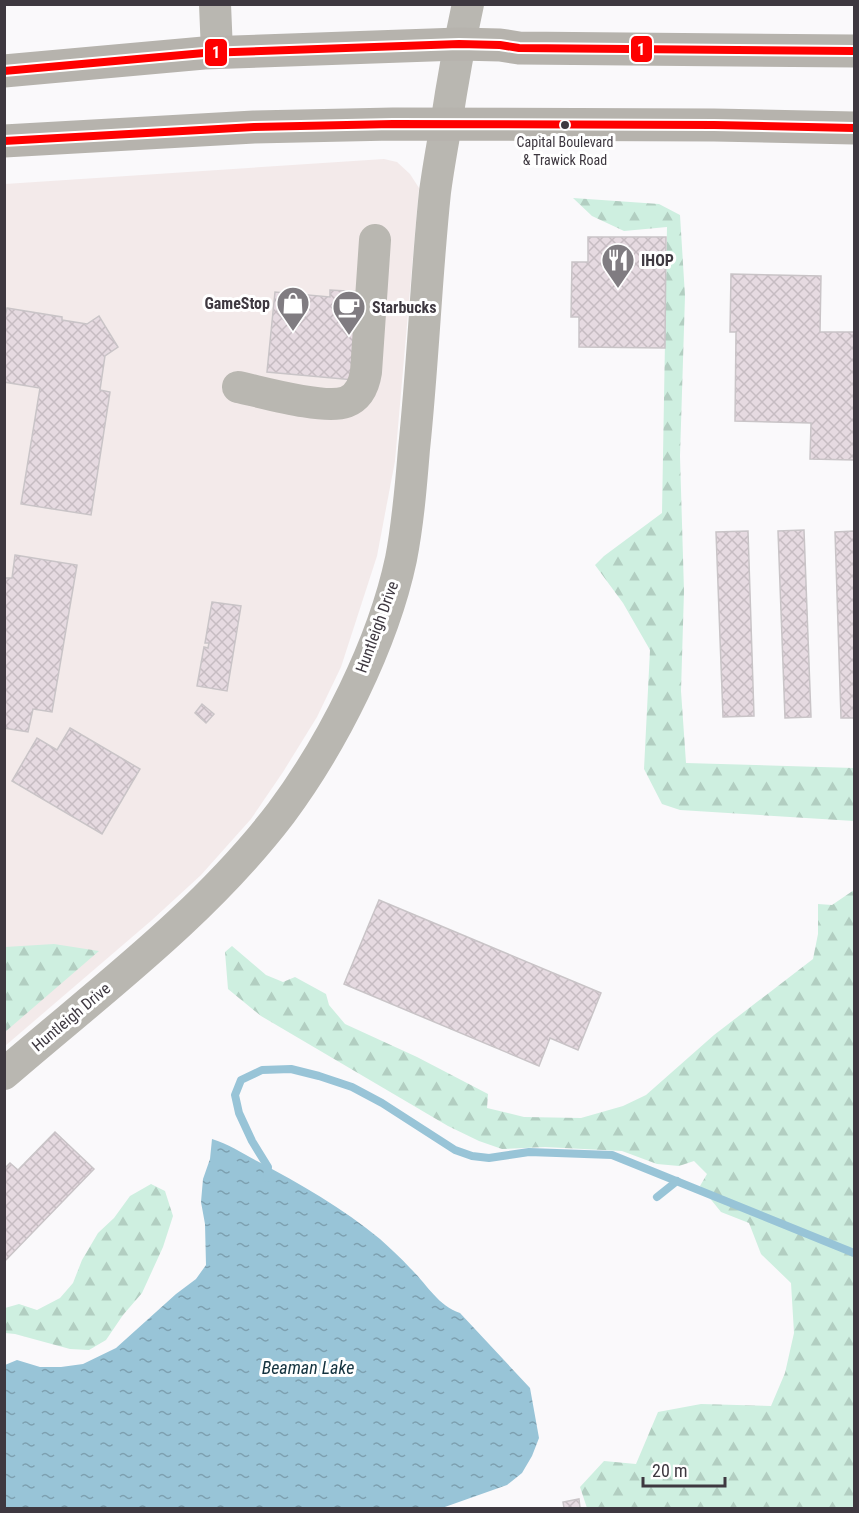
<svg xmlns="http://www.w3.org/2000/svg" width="859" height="1513" font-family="'Roboto Condensed',sans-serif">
	<defs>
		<pattern id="forest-firs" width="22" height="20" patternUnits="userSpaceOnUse" patternTransform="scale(1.5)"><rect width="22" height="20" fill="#ceefe0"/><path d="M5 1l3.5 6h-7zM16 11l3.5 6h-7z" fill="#b2cec1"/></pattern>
		<pattern id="water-ripples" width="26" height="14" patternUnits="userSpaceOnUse" patternTransform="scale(1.5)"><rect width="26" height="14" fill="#98c4d7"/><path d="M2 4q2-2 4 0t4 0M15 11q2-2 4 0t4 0" fill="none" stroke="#7da0b0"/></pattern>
		<pattern id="building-cross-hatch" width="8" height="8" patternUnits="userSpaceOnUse" patternTransform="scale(1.5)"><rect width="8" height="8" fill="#e6dae1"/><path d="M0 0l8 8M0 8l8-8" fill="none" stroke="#c6bcc2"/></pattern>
	</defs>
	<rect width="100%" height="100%" fill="#faf9fb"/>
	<polygon fill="#f3eaea" points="384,159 397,162 410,174 419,188 395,461 377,556 341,667 317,717 283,772 251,819 201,875 152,920 5,1046 5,184"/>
	<g fill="url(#forest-firs)">
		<polygon points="573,198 659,204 680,215 685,296 680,456 684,591 681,691 686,763 854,768 854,821 680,810 662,804 644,769 650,650 623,603 595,565 604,556 662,513 667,227 624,231 592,216"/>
		<polygon points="854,890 854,1508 587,1508 580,1487 604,1461 636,1464 658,1412 701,1404 771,1406 785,1373 794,1333 791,1283 761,1254 749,1223 721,1212 700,1186 707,1174 694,1161 679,1166 657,1164 622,1151 545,1147 502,1149 479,1141 448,1126 261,1016 228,989 225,952 232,946 266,975 283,982 295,977 326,994 329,1005 345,1024 417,1057 488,1094 487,1108 524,1117 581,1118 623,1106 646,1095 714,1035 813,959 818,934 818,904 832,905"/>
		<polygon points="54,944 99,951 5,1032 5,947"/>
		<polygon points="151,1184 165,1191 173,1216 163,1247 142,1293 123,1315 106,1340 89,1350 70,1349 15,1334 5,1333 5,1308 19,1304 37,1310 60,1298 73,1283 82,1260 98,1233 114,1218 130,1196"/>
	</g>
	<path fill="url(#water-ripples)" d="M212,1139C228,1144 242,1153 257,1161C299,1183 344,1209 380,1239C390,1248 401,1258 410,1268C426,1283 438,1306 460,1313L530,1388L539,1438L532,1456L522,1473L507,1485L442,1508H5V1365L17,1360L40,1367H61L83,1364L116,1348L176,1294L196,1279L206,1265L205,1224L201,1202L203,1179L210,1159Z"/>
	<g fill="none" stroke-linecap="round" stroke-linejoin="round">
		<g stroke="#98c4d7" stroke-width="8">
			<polyline points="267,1178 268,1167 252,1141 239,1113 235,1095 241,1080 262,1070 291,1069 319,1076 352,1087 382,1103 455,1150 472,1156 489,1158 529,1152 612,1155 854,1253"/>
			<polyline points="657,1197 677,1181"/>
		</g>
	</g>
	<g fill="url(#building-cross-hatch)" stroke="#c9c4c7" stroke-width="1.5">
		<polygon points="588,237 666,237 665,348 579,347 579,317 571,317 572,262 588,262"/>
		<polygon points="731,274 821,276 820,332 854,332 854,460 810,459 811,423 735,421 736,332 730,332"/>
		<polygon points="330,290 362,292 354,380 267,372 275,292 330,297"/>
		<polygon points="7,308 62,317 62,320 87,324 99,316 118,347 105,356 100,390 110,392 91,515 21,504 40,388 4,382 4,322"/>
		<polygon points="804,530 811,717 785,718 778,531"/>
		<polygon points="748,531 754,716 723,717 716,532"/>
		<polygon points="854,531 854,718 841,718 835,532"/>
		<polygon points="15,555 77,565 52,712 33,709 28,732 4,728 4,578 12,578"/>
		<polygon points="212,602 241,606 227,691 197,686 204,647 208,648 209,643 205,643"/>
		<polygon points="202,704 214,714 206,723 195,713"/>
		<polygon points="70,728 140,769 102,834 12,781 37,738 57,750"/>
		<polygon points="379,900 601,993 578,1050 550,1038 539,1066 344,984"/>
		<polygon points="55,1132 94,1169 4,1262 4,1169 10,1163 18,1170"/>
		<polygon points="579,1499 580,1508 564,1508 563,1502"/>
	</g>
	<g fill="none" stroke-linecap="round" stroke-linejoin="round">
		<g stroke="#b9b7b1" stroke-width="32">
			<polyline points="215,4 217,52"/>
			<path d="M238,387C262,392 324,410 346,402C359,397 364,385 366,372L375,240"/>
			<path d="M4,1074C100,991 204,914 281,813C333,743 383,644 401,559C408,523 411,486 414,449C423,364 426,278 435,192C438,170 442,147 446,125C452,85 459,45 468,4"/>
		</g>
		<g stroke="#b6b3ad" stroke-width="33">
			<polyline points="4,71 204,53 459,44 500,45 519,48 854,51"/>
			<polyline points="4,141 254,127 393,124 714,125 854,128"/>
		</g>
		<defs>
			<g id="bus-1">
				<polyline points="4,71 204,53 459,44 500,45 519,48 854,51"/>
				<polyline points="4,141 254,127 393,124 714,125 854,128"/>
			</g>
		</defs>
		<use href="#bus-1" stroke="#fff" stroke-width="12"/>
		<use href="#bus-1" stroke="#fe0000" stroke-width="8"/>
	</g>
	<defs>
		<symbol id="restaurant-pin" viewBox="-11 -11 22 30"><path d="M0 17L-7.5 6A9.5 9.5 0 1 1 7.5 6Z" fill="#807c81" stroke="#fff"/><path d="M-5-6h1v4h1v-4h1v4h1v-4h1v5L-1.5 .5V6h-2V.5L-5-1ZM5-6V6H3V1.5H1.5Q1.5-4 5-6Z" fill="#fff"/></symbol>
		<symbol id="shop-pin" viewBox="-11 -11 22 30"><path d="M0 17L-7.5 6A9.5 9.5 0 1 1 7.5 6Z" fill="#807c81" stroke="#fff"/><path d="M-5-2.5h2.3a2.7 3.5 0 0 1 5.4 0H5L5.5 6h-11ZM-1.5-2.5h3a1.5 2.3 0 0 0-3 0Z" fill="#fff"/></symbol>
		<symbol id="cafe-pin" viewBox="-11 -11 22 30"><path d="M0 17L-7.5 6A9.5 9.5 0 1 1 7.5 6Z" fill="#807c81" stroke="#fff"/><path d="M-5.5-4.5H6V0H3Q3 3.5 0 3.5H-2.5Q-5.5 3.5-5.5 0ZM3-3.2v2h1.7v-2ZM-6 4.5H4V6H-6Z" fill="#fff"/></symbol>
	</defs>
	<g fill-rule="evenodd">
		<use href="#restaurant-pin" x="599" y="241" width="38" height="52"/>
		<use href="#shop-pin" x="274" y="284" width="38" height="52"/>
		<use href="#cafe-pin" x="330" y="288" width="38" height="52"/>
	</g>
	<circle fill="#3e3840" stroke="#fff" stroke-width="2" cx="565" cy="125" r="5"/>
	<g text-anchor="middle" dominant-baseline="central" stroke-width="6" stroke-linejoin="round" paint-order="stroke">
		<g font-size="14" fill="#3e3840" stroke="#fff">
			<text x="565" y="142">Capital Boulevard<tspan x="565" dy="18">&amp; Trawick Road</tspan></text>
		</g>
		<g font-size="16" font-weight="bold" fill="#3e3840" stroke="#fff" text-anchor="start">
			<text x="641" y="260">IHOP</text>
			<text x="270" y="303" text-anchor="end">GameStop</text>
			<text x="372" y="307">Starbucks</text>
		</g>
		<g font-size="16" fill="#3e3840" stroke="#fff">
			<text transform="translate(377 627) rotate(-70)">Huntleigh Drive</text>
			<text transform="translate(71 1017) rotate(-40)">Huntleigh Drive</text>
		</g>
		<g font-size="18" font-style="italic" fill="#13323e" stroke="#fff">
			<text x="308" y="1367">Beaman Lake</text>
		</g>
	</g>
	<g stroke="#fff" stroke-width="2">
		<rect x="630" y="35" width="23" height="28" rx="6" fill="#fe0000"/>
		<rect x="204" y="38" width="24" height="29" rx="6" fill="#fe0000"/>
	</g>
	<g font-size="16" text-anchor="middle" font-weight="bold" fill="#fff">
		<text x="641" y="55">1</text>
		<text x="216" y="58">1</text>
	</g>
	<rect width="859" height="1513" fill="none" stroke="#3e3840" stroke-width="12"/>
	<path d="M643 1477v9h82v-9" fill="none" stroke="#3e3840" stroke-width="3"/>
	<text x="652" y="1477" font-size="18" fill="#3e3840" stroke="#ffffff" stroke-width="4.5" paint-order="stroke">20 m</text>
</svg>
